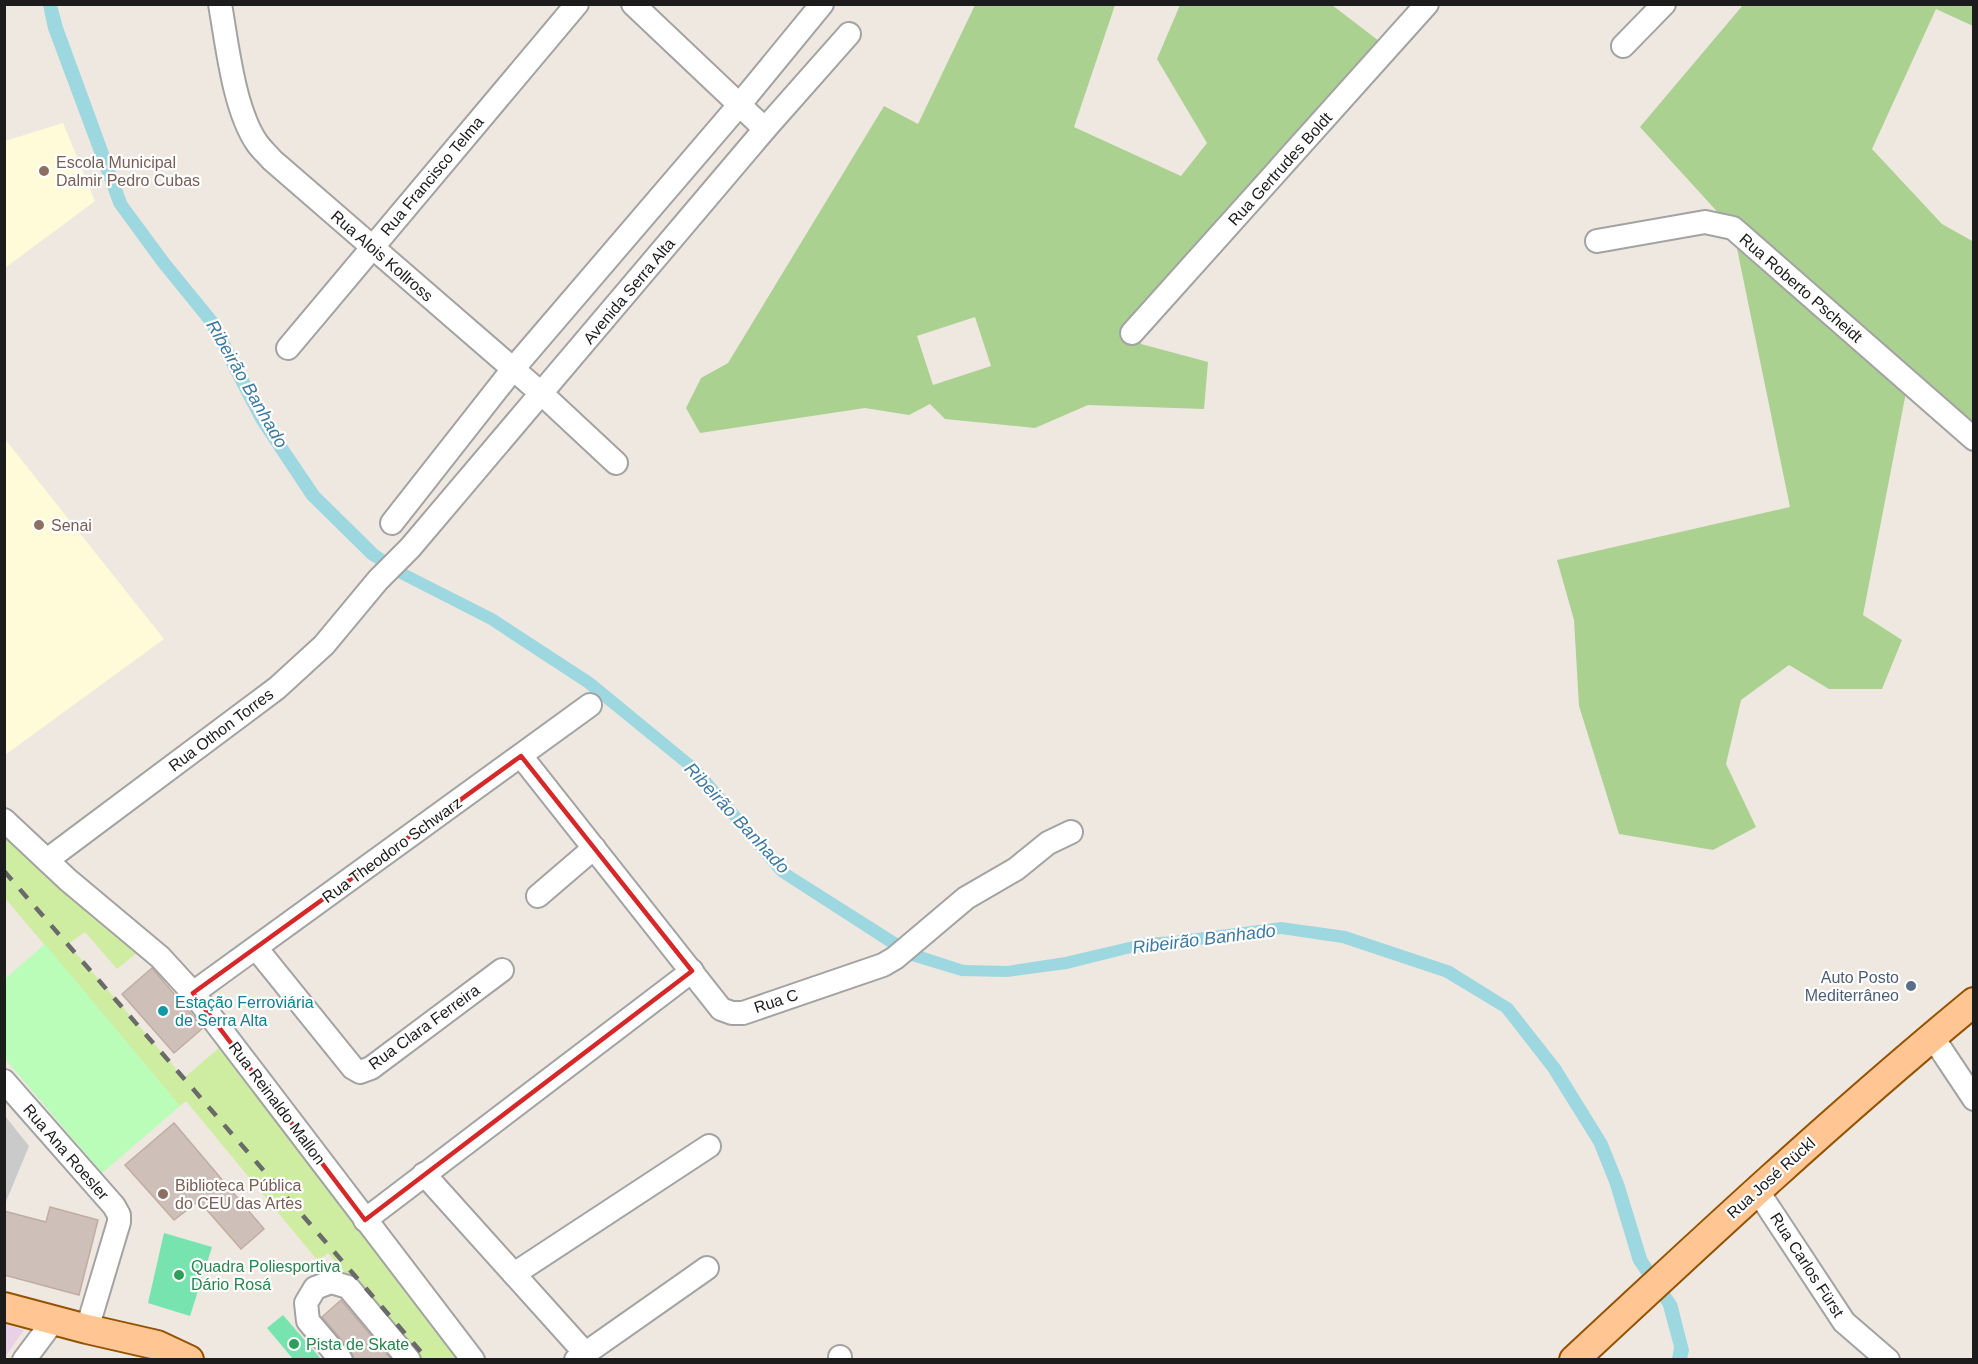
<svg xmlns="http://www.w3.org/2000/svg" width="1978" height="1364" font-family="Arial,sans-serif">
	<rect width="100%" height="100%" fill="#eee8e0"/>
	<polygon fill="#e8d1e6" points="5,1324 24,1330 5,1357 4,1324"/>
	<g fill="#fffbd8">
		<polygon points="63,123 95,201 5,268 5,141"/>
		<polygon points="4,438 164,639 5,755 4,755"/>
	</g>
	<polygon fill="#cacaca" points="5,1116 29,1146 5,1204"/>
	<polygon fill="#ceeda1" points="4,835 138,952 117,969 85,932 68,944 184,1078 221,1046 459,1359 417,1359 328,1253 318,1261 186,1101 180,1106 5,898"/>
	<g fill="#abd191" fill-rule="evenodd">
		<path d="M975,5H1115L1074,127L1181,176L1207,143L1157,59L1180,5H1332L1379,41L1135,314L1141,344L1208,362L1204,409L1088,405L1035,428L945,419L930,404L909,415L865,408L700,433L686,408L701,378L728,363L884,106L918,124ZM975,317L991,366L933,385L917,336Z"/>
		<polygon points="1743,5 1973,5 1973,26 1936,9 1872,149 1942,224 1974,242 1973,439 1908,382 1863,615 1902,640 1882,689 1829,689 1789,665 1741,700 1726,764 1756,827 1713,850 1619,834 1579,706 1574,620 1557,560 1790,507 1733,229 1640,127"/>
	</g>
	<polygon fill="#bafdb8" points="45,944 180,1106 102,1173 5,1059 5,979"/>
	<g fill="#77e4af">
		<polygon points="164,1233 212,1247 190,1316 148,1303"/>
		<polygon points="283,1315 321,1359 293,1359 267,1328"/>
	</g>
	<polygon fill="#9dd7e0" points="43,5 57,5 63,27 127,202 169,259 218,319 269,418 319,492 378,550 406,569 495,614 593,678 700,766 787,868 915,949 964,965 1007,966 1065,957 1146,938 1174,936 1281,922 1346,931 1451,966 1512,1004 1560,1065 1607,1141 1624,1183 1647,1258 1677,1303 1689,1350 1687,1359 1672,1359 1674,1347 1663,1306 1633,1262 1610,1185 1594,1145 1548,1071 1502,1012 1444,977 1342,943 1281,934 1174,948 1147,949 1067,969 1007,977 961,976 908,960 778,876 690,773 584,687 488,624 398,578 368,559 307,499 256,422 205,324 157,265 114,206 48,29"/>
	<g fill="#cec0b9" stroke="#c1aca2" stroke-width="1.5">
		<polygon points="152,968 203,1028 174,1053 122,994"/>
		<polygon points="174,1123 264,1229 241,1249 199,1201 174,1220 125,1165"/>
		<polygon points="50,1207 98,1220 79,1295 4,1275 4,1211 46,1222"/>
		<polygon points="341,1300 391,1359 354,1359 351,1351 322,1317"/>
	</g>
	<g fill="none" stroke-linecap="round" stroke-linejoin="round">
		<defs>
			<g id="minor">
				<path d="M220,4C227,44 234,110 257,143C261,149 267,154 272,160L542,394L616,463"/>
				<polyline points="633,4 765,129"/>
				<polyline points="1623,46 1664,4"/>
				<polyline points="1597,241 1705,222 1733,228 1974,439"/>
				<polyline points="1132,333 1427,4"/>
				<polyline points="288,348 577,4"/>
				<polyline points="392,523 513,369 740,104 822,4"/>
				<polyline points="521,756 721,1009 732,1013 743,1013 883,965 895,958 966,898 1016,869 1048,843 1071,832"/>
				<polyline points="4,820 68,880 160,957 193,993 473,1360"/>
				<polyline points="47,860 277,688 324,645 378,580 410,548 765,129 849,34"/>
				<polyline points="538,896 594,848"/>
				<polyline points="256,948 353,1068 360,1072 371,1068 502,970"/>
				<polyline points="193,993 590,705"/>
				<polyline points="1932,1036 1974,1099"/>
				<polyline points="4,1081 114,1206 119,1215 119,1222 87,1329"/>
				<polyline points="424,1174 585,1353"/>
				<polyline points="1757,1190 1844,1322 1888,1360"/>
				<polyline points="365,1220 692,971"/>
				<polyline points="514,1274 709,1146"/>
				<polyline points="840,1357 840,1360"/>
				<polyline points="24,1360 54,1320"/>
				<polyline points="341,1360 308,1321 306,1303 315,1288 331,1282 348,1287 409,1360"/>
				<polyline points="576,1360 707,1268"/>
			</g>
			<g id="major">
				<polyline points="4,1307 87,1329 157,1345 189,1360"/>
				<path d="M1574,1360C1705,1238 1836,1116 1974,1002"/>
			</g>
		</defs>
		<use href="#minor" stroke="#a3a3a3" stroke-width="26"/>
		<use href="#major" stroke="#935300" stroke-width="32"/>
		<use href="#minor" stroke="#fff" stroke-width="22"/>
		<use href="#major" stroke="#ffc694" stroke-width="28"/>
		<polyline stroke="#6a6a6a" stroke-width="4.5" stroke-dasharray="12 12" stroke-linecap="butt" points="4,871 428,1360"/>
	</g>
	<path fill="none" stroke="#d62828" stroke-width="4.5" stroke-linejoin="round" d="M521,756L692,971L365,1220L193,993Z"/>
	<g fill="#8d6e63" stroke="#fff" stroke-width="2">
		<circle cx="44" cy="171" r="6"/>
		<circle cx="39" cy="525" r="6"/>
		<circle cx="163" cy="1194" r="6"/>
	</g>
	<circle fill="#5c6f8a" stroke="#fff" stroke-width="2" cx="1911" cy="986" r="6"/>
	<circle fill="#0f9aa8" stroke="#fff" stroke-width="2" cx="163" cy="1011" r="6"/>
	<g fill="#2e9e5b" stroke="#fff" stroke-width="2">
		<circle cx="179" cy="1275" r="6"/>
		<circle cx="294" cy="1344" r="6"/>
	</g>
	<g text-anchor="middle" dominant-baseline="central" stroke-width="4.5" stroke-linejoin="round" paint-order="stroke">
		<g font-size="16" fill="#785e54" stroke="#fff" text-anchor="start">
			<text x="56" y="162">Escola Municipal<tspan x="56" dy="18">Dalmir Pedro Cubas</tspan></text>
			<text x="51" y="525">Senai</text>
			<text x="175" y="1185">Biblioteca Pública<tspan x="175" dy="18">do CEU das Artes</tspan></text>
		</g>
		<g font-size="16" fill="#1c1c1c" stroke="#fff">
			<text transform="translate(1280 169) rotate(-48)">Rua Gertrudes Boldt</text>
			<text transform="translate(432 176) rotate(-50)">Rua Francisco Telma</text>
			<text transform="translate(382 256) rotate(41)">Rua Alois Kollross</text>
			<text transform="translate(1801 288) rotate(41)">Rua Roberto Pscheidt</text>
			<text transform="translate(629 291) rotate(-50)">Avenida Serra Alta</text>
			<text transform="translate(221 730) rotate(-37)">Rua Othon Torres</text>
			<text transform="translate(392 850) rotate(-36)">Rua Theodoro Schwarz</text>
			<text transform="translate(776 1001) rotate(-18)">Rua C</text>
			<text transform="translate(424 1027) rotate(-36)">Rua Clara Ferreira</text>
			<text transform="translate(277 1103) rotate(53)">Rua Reinaldo Mallon</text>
			<text transform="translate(66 1152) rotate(49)">Rua Ana Roesler</text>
			<text transform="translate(1771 1178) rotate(-42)">Rua José Rückl</text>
			<text transform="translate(1807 1265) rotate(57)">Rua Carlos Fürst</text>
		</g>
		<g font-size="16" fill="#4e5e75" stroke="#fff" text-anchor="end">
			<text x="1899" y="977">Auto Posto<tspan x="1899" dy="18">Mediterrâneo</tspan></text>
		</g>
		<g font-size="16" fill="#0d838f" stroke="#fff" text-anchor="start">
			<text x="175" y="1002">Estação Ferroviária<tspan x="175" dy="18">de Serra Alta</tspan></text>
		</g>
		<g font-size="16" fill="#27864d" stroke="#fff" text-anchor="start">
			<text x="191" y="1266">Quadra Poliesportiva<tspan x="191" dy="18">Dário Rosá</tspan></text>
			<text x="306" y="1344">Pista de Skate</text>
		</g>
		<g font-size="18" font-style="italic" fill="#3d79a1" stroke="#fff">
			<text transform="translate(247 384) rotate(60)">Ribeirão Banhado</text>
			<text transform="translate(737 818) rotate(47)">Ribeirão Banhado</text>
			<text transform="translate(1204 939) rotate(-7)">Ribeirão Banhado</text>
		</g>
	</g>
	<rect width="1978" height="1364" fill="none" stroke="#1c1c1c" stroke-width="12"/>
</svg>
